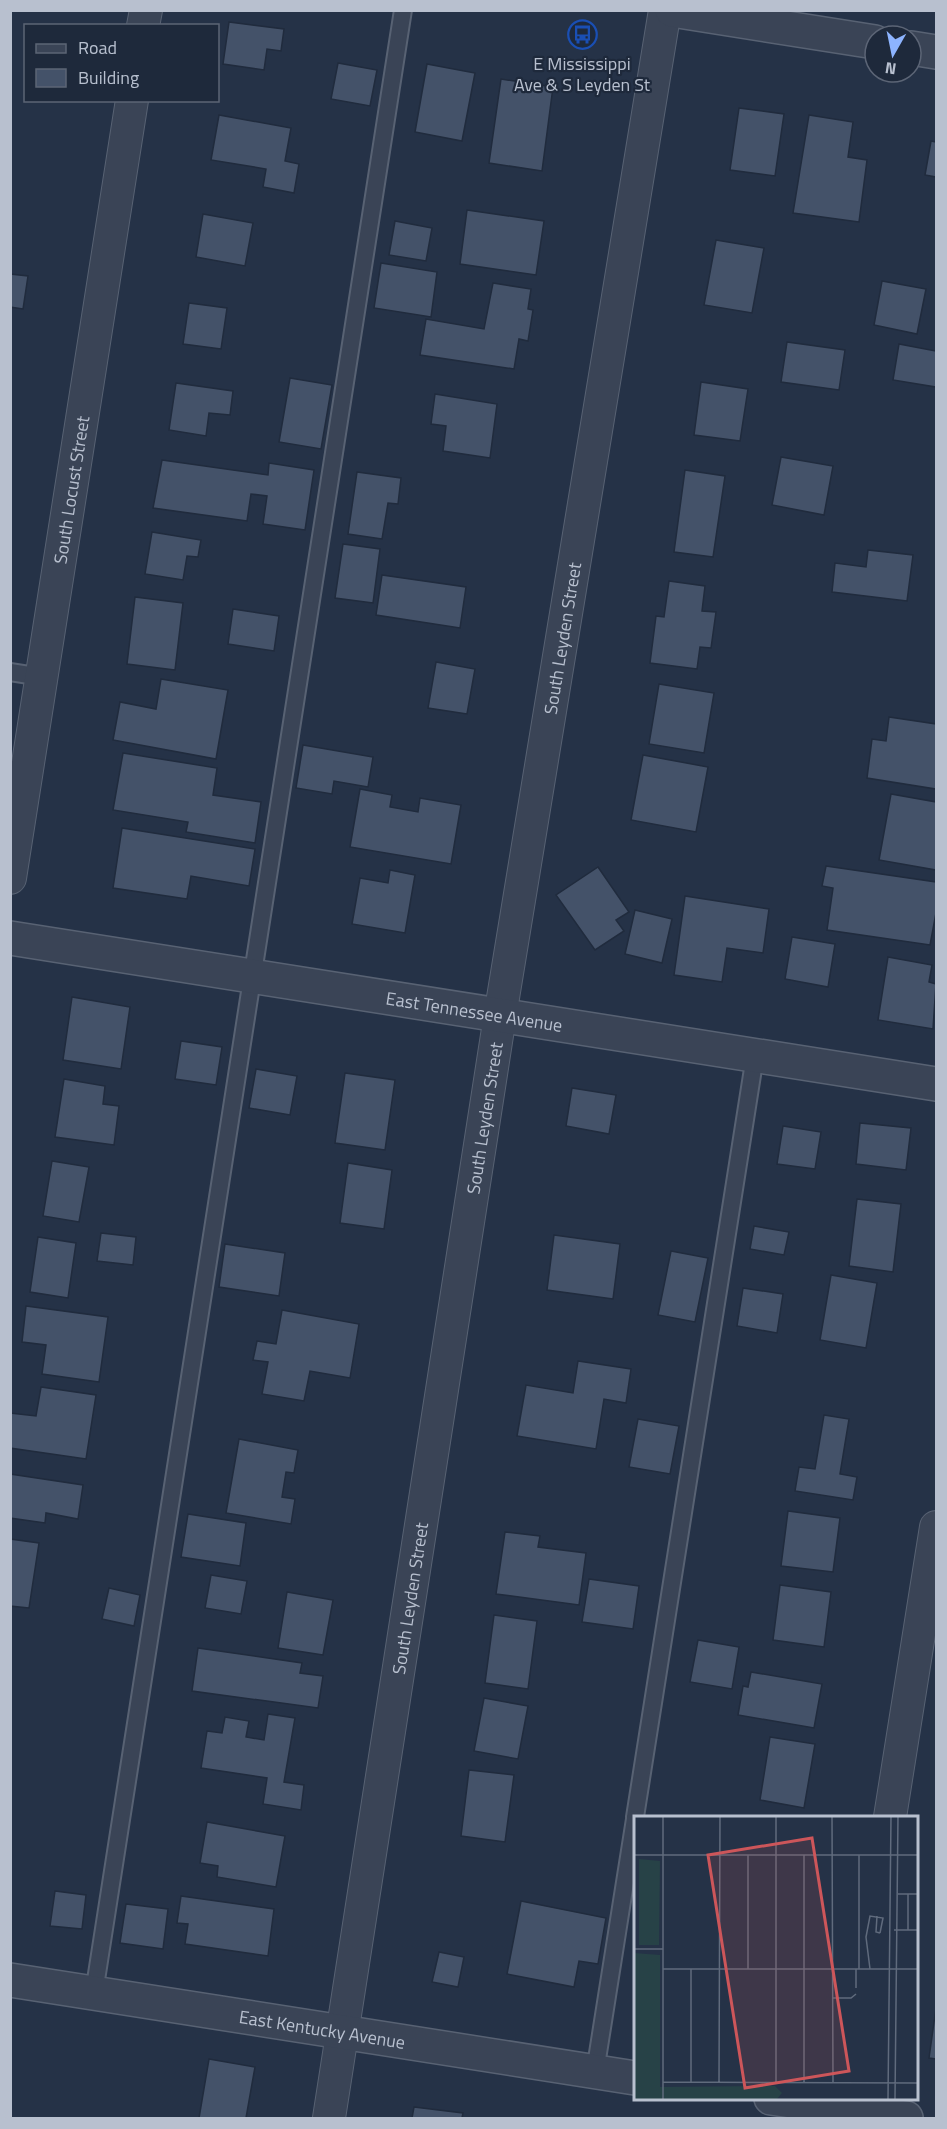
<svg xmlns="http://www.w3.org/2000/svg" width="947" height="2129" font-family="'Titillium Web',sans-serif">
	<rect width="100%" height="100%" fill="#253247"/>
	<g fill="#445269" stroke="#202b3d" stroke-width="1.5">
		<polygon points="229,22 284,29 281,51 267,49 264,70 223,64"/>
		<polygon points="338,63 377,70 370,106 331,99"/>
		<polygon points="427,64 475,73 462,141 415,132"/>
		<polygon points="501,79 553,87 542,171 489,163"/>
		<polygon points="739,108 784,114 775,176 730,170"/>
		<polygon points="219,115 291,128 285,161 299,164 294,193 263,187 266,169 211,160"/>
		<polygon points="809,115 853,122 848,157 867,160 859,222 793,213"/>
		<polygon points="931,141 936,142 936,177 925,175"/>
		<polygon points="467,210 544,221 536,275 460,264"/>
		<polygon points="203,214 253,223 245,266 196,257"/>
		<polygon points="395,221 432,228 426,261 389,255"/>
		<polygon points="716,240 764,248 752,313 704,305"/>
		<polygon points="381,263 437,272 431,317 374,308"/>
		<polygon points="10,274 28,276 23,309 10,307"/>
		<polygon points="882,281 926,289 917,334 874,325"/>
		<polygon points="493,283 531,289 528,309 533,310 528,341 519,339 514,369 420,355 426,319 484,329"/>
		<polygon points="189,303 227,308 221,349 183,344"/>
		<polygon points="787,342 845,350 839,390 781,382"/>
		<polygon points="899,344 936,351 936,387 893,380"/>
		<polygon points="290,378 332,385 321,449 279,442"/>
		<polygon points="701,382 748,389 740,441 694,435"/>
		<polygon points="176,383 233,391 230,415 209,413 206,436 169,430"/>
		<polygon points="435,394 497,404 490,458 443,451 446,426 431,424"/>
		<polygon points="781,457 833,466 824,515 772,505"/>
		<polygon points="162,460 268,475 269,463 314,470 305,530 263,524 267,496 251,494 247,521 153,508"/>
		<polygon points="685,470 725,476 713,557 674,552"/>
		<polygon points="357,472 401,478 398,504 388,503 382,539 348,534"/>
		<polygon points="152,532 201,540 198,557 187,556 183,580 145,574"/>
		<polygon points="343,544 380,549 373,603 335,598"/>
		<polygon points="868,550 913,555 907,601 832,592 835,563 866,567"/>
		<polygon points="382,575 466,587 460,628 376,615"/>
		<polygon points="669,581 705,586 702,611 716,612 711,648 700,647 697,669 650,663 656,616 664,617"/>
		<polygon points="135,597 183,603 175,670 127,664"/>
		<polygon points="233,609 279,616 274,651 228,644"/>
		<polygon points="436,662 475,669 467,714 428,708"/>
		<polygon points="161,679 228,690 216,759 113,740 120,702 156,709"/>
		<polygon points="659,684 714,693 704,753 649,744"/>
		<polygon points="889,717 936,724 936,789 867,778 872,739 886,741"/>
		<polygon points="303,745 373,757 368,787 334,781 332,794 296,788"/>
		<polygon points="123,753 217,768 213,795 261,802 255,843 186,832 188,822 113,810"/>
		<polygon points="643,755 708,767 696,832 631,820"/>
		<polygon points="360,789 392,795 390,807 418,812 420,798 461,805 451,864 350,847"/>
		<polygon points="891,794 936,802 936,870 879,860"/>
		<polygon points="122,828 255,849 249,886 191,876 187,899 113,888"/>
		<polygon points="826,866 936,882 936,913 930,945 827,930 833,888 822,886"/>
		<polygon points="598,867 629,912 616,920 624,931 595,950 556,895"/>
		<polygon points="390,870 415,875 405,933 352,924 360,878 388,883"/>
		<polygon points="685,896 769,909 763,953 727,948 722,982 674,975"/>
		<polygon points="635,910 672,919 662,963 625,954"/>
		<polygon points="792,937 835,944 828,987 785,979"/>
		<polygon points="888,957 932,965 929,982 936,984 933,1029 878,1020"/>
		<polygon points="72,997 130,1007 121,1069 63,1060"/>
		<polygon points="181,1041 222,1047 216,1085 175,1079"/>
		<polygon points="256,1069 297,1076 290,1115 249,1108"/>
		<polygon points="345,1073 395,1080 385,1150 335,1143"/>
		<polygon points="64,1079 105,1086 103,1104 119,1106 114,1145 55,1137"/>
		<polygon points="572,1088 616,1095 609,1134 566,1126"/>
		<polygon points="860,1123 911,1128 906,1170 856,1164"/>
		<polygon points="783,1126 821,1132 815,1169 777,1164"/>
		<polygon points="52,1161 89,1167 79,1222 43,1216"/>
		<polygon points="348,1163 392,1170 384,1229 340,1223"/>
		<polygon points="857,1199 901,1204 893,1272 849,1266"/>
		<polygon points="754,1226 789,1232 784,1255 750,1249"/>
		<polygon points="101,1233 136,1237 133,1265 97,1261"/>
		<polygon points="554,1235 620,1244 613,1299 547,1290"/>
		<polygon points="38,1237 76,1243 68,1298 30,1292"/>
		<polygon points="225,1244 285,1253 279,1296 219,1287"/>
		<polygon points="671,1251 708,1258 695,1322 658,1315"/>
		<polygon points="831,1275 877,1283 866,1348 820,1340"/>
		<polygon points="743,1288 783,1294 777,1333 737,1326"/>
		<polygon points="26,1306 108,1317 99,1382 42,1374 46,1345 22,1342"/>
		<polygon points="282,1310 359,1324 350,1378 310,1371 304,1401 262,1394 268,1362 253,1360 257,1341 276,1344"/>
		<polygon points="578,1361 631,1369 626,1403 604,1399 596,1449 517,1436 526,1385 573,1393"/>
		<polygon points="41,1387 96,1395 86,1459 10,1448 10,1413 36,1416"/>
		<polygon points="824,1415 849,1419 840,1474 857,1477 853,1500 795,1491 799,1467 815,1469"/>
		<polygon points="638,1419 679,1426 670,1474 629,1467"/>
		<polygon points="239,1439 298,1450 294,1473 286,1472 282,1497 295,1499 291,1524 226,1513"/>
		<polygon points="10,1474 83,1485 78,1519 46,1513 45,1523 10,1518"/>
		<polygon points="788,1511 840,1518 833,1572 781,1566"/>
		<polygon points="188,1514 246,1523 240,1566 181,1557"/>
		<polygon points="505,1532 540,1536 538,1547 586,1553 579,1605 496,1594"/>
		<polygon points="10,1539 39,1543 29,1608 10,1606"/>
		<polygon points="211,1575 247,1581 241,1614 205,1608"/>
		<polygon points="589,1579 639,1586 633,1629 582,1622"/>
		<polygon points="780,1585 831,1592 824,1647 773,1640"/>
		<polygon points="109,1588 140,1595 134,1626 102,1619"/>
		<polygon points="287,1592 333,1600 323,1655 278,1648"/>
		<polygon points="494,1615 537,1621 528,1689 485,1683"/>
		<polygon points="698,1640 739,1647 732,1689 690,1682"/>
		<polygon points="198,1648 302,1663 300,1673 323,1676 318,1708 192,1691"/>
		<polygon points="751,1672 822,1684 814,1728 738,1715 743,1686 748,1687"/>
		<polygon points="484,1698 528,1706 518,1759 474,1751"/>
		<polygon points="268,1714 295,1718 284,1782 304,1785 301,1810 263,1804 267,1778 201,1768 207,1731 222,1733 225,1717 249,1721 246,1737 264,1740"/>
		<polygon points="770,1737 815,1744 804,1808 760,1800"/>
		<polygon points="469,1770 514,1775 505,1842 461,1836"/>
		<polygon points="207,1822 285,1836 276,1887 217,1877 218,1866 200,1863"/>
		<polygon points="55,1891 86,1895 82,1929 50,1926"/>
		<polygon points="181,1896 274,1909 268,1956 185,1944 188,1924 177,1923"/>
		<polygon points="521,1901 606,1918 598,1964 579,1961 574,1987 507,1974"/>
		<polygon points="126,1904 168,1909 163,1949 120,1943"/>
		<polygon points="439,1952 464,1957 458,1987 432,1982"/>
		<polygon points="936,2008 936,2059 929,2058"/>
		<polygon points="209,2059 255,2067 246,2118 199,2118"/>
		<polygon points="414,2107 463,2113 462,2118 412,2118"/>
	</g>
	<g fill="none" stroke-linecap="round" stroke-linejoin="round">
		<defs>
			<g id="service">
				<polyline points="10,672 42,677"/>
				<polyline points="635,1817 755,1056"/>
				<polyline points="94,1993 403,10"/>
				<polyline points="595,2072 635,1819"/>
			</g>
			<g id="minor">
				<polyline points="143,26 146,10"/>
				<path id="s1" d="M10,878L132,100"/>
				<polyline points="890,1817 936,1527"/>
				<path id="s2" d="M329,2118L500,1016L665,10"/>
			</g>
			<g id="tertiary">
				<polyline points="672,10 875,42"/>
				<polyline points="911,48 936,52"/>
				<path id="s3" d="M10,938L936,1084"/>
				<path id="s4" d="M10,1980L635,2078"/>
				<polyline points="771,2098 906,2118"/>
			</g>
		</defs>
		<use href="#service" stroke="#586273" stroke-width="20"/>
		<use href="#minor" stroke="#586273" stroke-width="34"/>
		<use href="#tertiary" stroke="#586273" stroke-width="36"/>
		<use href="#service" stroke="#3a4456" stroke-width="16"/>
		<use href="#minor" stroke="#3a4456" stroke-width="32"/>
		<use href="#tertiary" stroke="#3a4456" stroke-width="33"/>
	</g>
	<defs>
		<symbol id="bus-ring" viewBox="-11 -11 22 22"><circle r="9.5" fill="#1e293b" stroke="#1a4fb4" stroke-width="1.5"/><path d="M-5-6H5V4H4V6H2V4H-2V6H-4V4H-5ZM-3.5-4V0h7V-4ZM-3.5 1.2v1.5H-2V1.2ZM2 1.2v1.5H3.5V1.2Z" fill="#1a4fb4"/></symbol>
	</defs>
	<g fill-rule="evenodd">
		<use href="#bus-ring" x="566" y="18" width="33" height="33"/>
	</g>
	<g text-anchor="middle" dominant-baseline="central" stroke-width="4.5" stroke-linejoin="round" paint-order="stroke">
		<g font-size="18" fill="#b8c0cf" stroke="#1e293b">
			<text x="582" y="63">E Mississippi<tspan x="582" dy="21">Ave &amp; S Leyden St</tspan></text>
		</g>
		<g font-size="18" fill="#b8c0cf" stroke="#1e293b">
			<text stroke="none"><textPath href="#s1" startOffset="393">South Locust Street</textPath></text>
			<text stroke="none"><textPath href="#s2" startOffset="1498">South Leyden Street</textPath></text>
			<text stroke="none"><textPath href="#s3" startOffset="470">East Tennessee Avenue</textPath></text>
			<text stroke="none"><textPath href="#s2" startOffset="1012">South Leyden Street</textPath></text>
			<text stroke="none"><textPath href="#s2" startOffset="526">South Leyden Street</textPath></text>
			<text stroke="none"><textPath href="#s4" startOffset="316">East Kentucky Avenue</textPath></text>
		</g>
	</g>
	<g transform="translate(634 1816)">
		<rect width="284" height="284" fill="#253247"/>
		<path d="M5,43L26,45L25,129H5ZM0,137L26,139V271L141,270L148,277L143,283H0Z" fill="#274247"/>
		<path fill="none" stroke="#606b7d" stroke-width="1.5" d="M29,0V283M198,0L199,266M0,39H284M114,39V153M170,39V266M225,39V153M264,78H284M274,78V114M243,100L242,116L246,117M260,114H284M0,133H29M29,153H284M57,153V266M222,153V172M236,153L232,121L236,100L249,102L246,117M198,182H217L222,178M29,266L284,267M85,266L86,0M142,266V0M254,283L257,0M261,283L264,0"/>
		<path fill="#cd565a" fill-opacity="0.15" stroke="#cd565a" stroke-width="3" d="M178,22L215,255L111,272L74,39Z"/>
		<rect width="284" height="284" fill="none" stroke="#b8c0cf" stroke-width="3"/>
	</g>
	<rect width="947" height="2129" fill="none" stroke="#b8c0cf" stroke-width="24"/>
	<rect x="24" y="24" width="195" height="78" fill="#1e293b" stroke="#5c6576" stroke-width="1.5"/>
	<rect x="36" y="44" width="30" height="9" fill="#3a4456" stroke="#5c6576" stroke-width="1.5"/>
	<text x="78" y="54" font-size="18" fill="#b8c0cf">Road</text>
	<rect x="36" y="69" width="30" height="18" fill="#445269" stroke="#5c6576" stroke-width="1.5"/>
	<text x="78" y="84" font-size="18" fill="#b8c0cf">Building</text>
	<g transform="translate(893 54) rotate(189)"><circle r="28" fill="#1e293b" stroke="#5c6576" stroke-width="1.5"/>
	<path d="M0-4.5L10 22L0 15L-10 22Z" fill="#8db4ff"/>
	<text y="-9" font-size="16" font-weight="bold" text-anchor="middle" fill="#b8c0cf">N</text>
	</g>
</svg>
